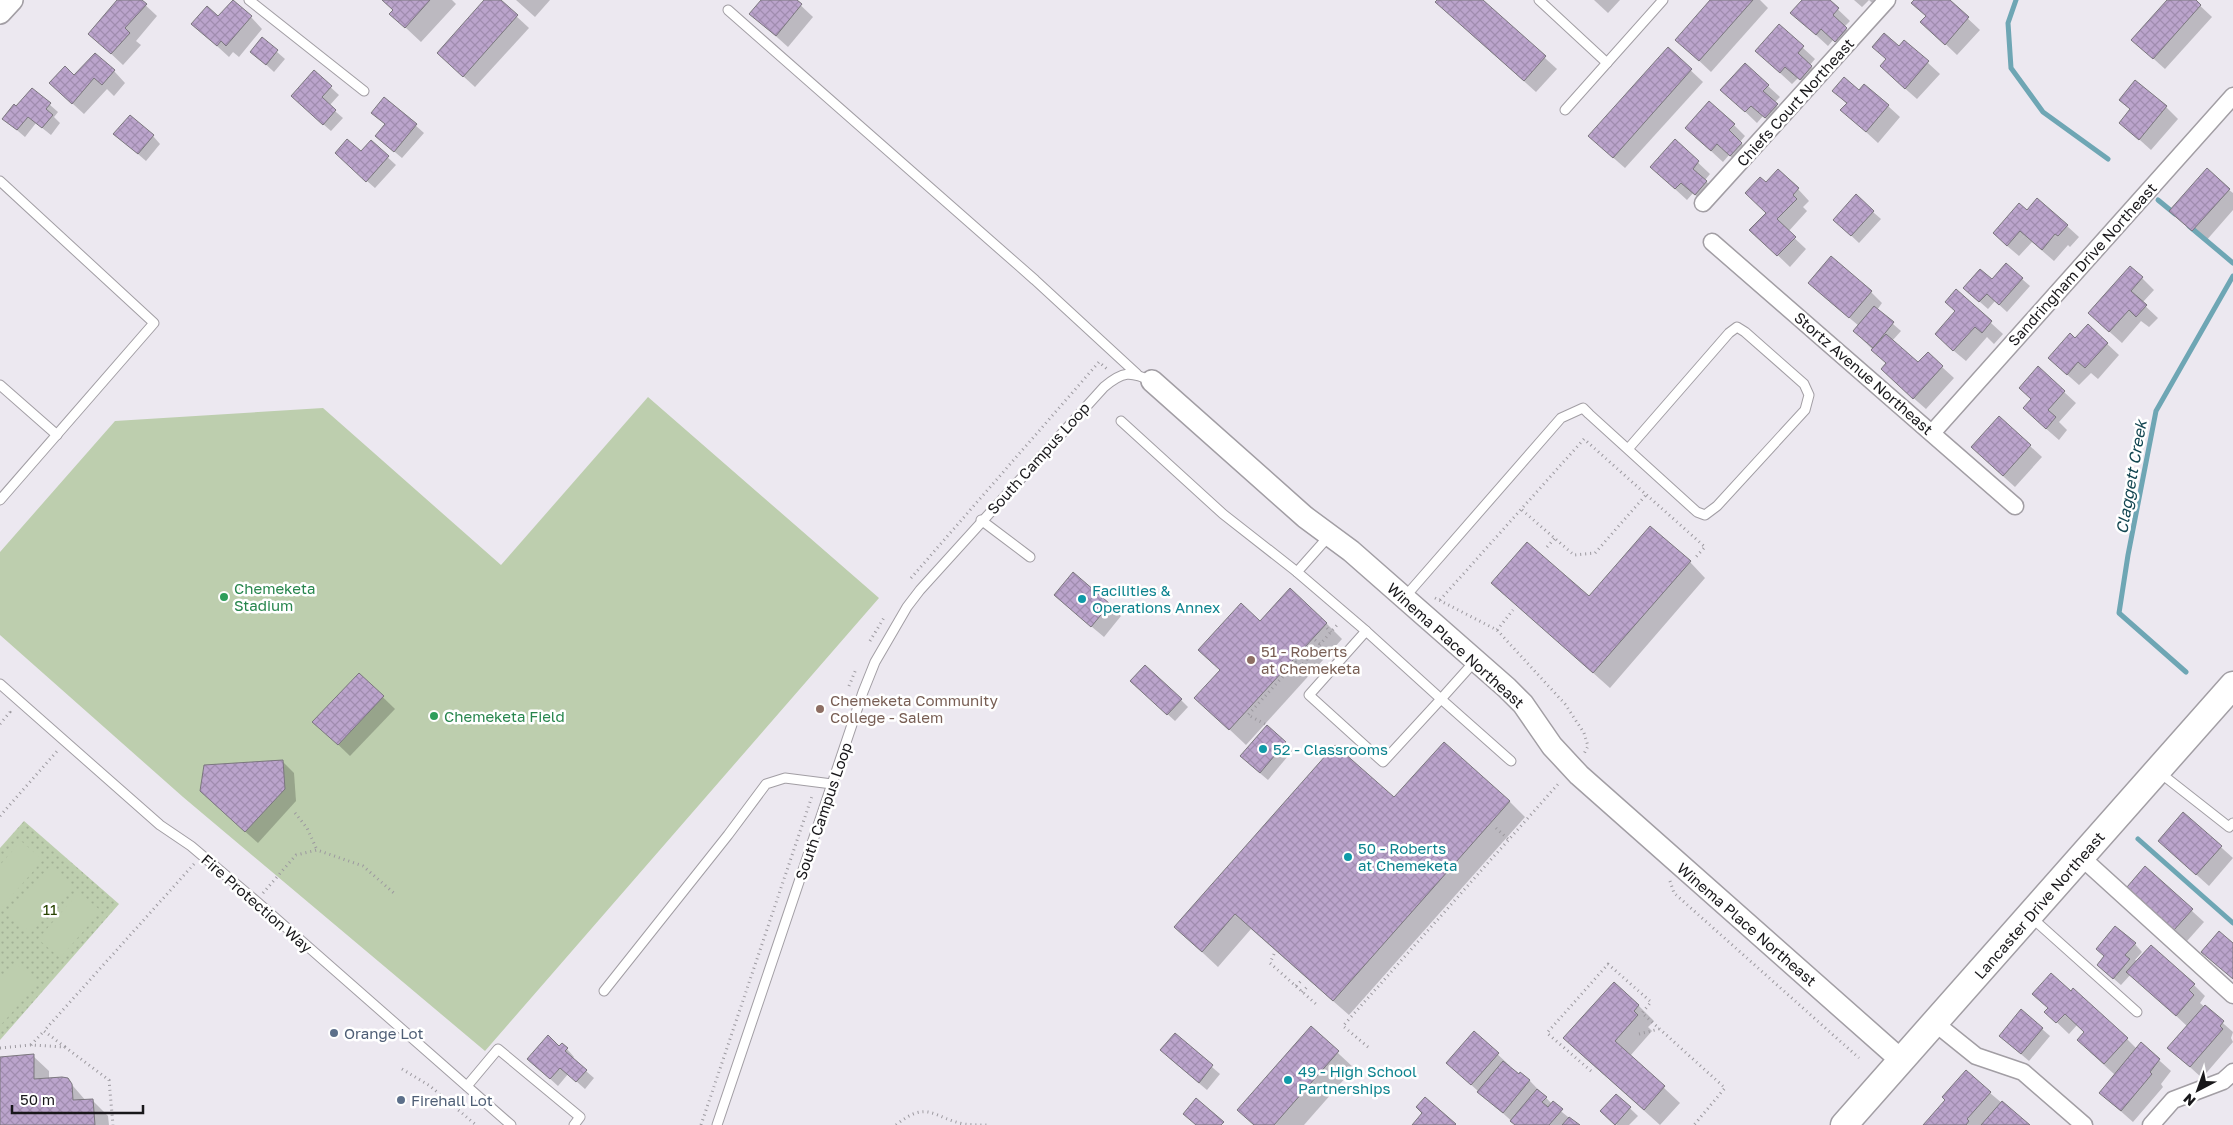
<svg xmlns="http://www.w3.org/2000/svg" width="2233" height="1125" font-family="'Golos Text',sans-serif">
	<defs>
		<pattern id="grass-dots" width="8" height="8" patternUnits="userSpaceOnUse" patternTransform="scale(1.25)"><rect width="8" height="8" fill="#bdceae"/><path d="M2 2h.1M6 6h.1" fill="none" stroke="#a2b095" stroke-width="1.8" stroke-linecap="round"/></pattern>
		<pattern id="building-cross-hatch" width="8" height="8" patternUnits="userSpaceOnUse" patternTransform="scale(1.25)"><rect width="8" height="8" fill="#bba4cc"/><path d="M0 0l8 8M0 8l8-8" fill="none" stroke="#a08caf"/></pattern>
	</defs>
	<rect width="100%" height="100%" fill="#ece8f0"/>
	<polygon fill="url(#grass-dots)" points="24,821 119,904 0,1040 0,848"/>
	<g fill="#bdceae">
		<polygon points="648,397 879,598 485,1051 183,797 0,635 0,552 115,421 323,408 501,565"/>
		<polygon points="21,841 43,860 2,907 0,905 0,865"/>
		<polygon points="50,866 72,886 31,933 8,913"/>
		<polygon points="79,892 101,911 60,958 38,939"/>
		<polygon points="16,964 38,983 0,1026 0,982"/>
	</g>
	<g fill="#0003">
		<polygon points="119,0 140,0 157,16 136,41 141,45 123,65 90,34"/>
		<polygon points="382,0 452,0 456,4 421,42 391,14 394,11"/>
		<polygon points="486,0 499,0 529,28 475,87 450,64"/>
		<polygon points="516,0 550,0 535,17"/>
		<polygon points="762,0 795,0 813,17 788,47 751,14"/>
		<polygon points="1439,0 1481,0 1557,69 1536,92 1449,14"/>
		<polygon points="1594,0 1620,0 1608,13"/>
		<polygon points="1712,0 1760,0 1768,8 1711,72 1677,40"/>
		<polygon points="1803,0 1828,0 1850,21 1844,27 1858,41 1848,53 1833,40 1828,46 1792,13"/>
		<polygon points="1854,0 1893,0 1883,13 1869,0 1862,7"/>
		<polygon points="1916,0 1948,0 1980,30 1957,55 1934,33 1927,16"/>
		<polygon points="2169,0 2194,0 2212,17 2165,69 2145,51"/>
		<polygon points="251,17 262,29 239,57 233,52 229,57 193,24 219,18"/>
		<polygon points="1779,26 1815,59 1810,65 1823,78 1812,90 1798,78 1792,84 1756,51"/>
		<polygon points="262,39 285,59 274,72 260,59"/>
		<polygon points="1904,41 1940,74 1917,99 1893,78 1887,60 1874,47 1899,47"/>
		<polygon points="1668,49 1703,82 1625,168 1601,147"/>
		<polygon points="114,71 125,83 114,96 107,89 84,114 63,95 75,77"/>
		<polygon points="314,72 339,95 329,106 343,118 331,131 300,104"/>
		<polygon points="1768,86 1780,97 1774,103 1788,117 1777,129 1763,116 1757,123 1734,101"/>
		<polygon points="32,89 58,112 54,117 60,123 51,135 36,123 25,137 4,119 17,108"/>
		<polygon points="1834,91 1859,91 1888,106 1900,117 1878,143 1842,110 1847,104"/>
		<polygon points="385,98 424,133 402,158 384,143 386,125 380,120"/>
		<polygon points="2166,107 2178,119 2151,150 2121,123"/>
		<polygon points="1734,125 1745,136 1740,142 1753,155 1742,167 1729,155 1723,162 1699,140"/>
		<polygon points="115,134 153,136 160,144 146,161"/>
		<polygon points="1675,141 1710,174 1705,180 1718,194 1707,206 1693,193 1687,200 1663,178"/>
		<polygon points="371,142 396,165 375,188 344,161 361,153"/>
		<polygon points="1766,184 1798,189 1809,201 1803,207 1807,211 1788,232 1806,249 1790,267 1763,241 1767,213"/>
		<polygon points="2229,190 2233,193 2233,210 2205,242 2183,222"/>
		<polygon points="2027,211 2067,226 2079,237 2070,247 2068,245 2054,261 2032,242 2019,256 2006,245"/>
		<polygon points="1873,212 1881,219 1859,243 1842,227"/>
		<polygon points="2142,278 2154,290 2142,303 2158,318 2149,327 2141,321 2122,343 2102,325"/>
		<polygon points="2022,279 2030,286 2007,312 1995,301 1988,309 1972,295 1992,280"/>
		<polygon points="1956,291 2003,334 1994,344 1987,337 1966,361 1948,346 1956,312"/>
		<polygon points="1871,292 1882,303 1877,310 1901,331 1892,341 1918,364 1942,367 1954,378 1926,409 1894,381 1887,364 1854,331 1859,326 1821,294"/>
		<polygon points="2088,326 2119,355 2098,379 2091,373 2079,385 2062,370 2076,339"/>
		<polygon points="2064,392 2076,403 2059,422 2067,430 2059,440 2036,420"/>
		<polygon points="2030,446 2042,457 2015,487 1984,459"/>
		<polygon points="1690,562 1705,578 1610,688 1492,583 1589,598"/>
		<polygon points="1073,574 1121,616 1104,637 1067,606"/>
		<polygon points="1260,623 1326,623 1342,639 1246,745 1196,698"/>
		<polygon points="359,674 395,709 350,756 326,733"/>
		<polygon points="1139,688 1181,700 1188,707 1175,721"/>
		<polygon points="1267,727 1293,750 1268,780 1249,764"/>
		<polygon points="282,761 294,773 296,801 258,843 213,803"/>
		<polygon points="1394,799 1509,801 1525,817 1349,1015 1251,929 1218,967 1175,927"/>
		<polygon points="2184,814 2233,858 2209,886 2159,841"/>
		<polygon points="2145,868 2204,922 2187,941 2140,899"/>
		<polygon points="2135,944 2142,952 2135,960 2194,985 2205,996 2200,1003 2233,1032 2231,1038 2233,1042 2202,1078 2169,1048 2187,1026 2131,974 2121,985 2106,972"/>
		<polygon points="2034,994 2127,1039 2137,1049 2141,1044 2171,1071 2161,1084 2163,1087 2133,1122 2100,1093 2115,1075 2090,1052 2085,1032 2077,1025 2069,1034 2046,1012 2049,1008"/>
		<polygon points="1638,1005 1654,1021 1648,1027 1652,1031 1630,1056 1680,1103 1660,1125 1581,1054"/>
		<polygon points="1311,1028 1354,1068 1304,1125 1254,1125 1238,1110"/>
		<polygon points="2042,1029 2050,1036 2029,1061 2008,1043"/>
		<polygon points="1475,1033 1510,1066 1509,1067 1530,1081 1552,1104 1578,1125 1516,1125 1487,1099 1459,1074"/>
		<polygon points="1175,1035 1220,1074 1207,1090 1169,1058"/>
		<polygon points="559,1047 567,1049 574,1057 572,1059 594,1078 585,1089 568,1074 558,1086 536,1066"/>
		<polygon points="33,1056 49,1071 49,1079 67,1079 86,1101 92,1100 108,1116 109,1125 0,1125 0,1058"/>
		<polygon points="1990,1093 2028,1125 1925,1125"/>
		<polygon points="1616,1095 1638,1116 1629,1125 1617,1125 1602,1111"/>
	</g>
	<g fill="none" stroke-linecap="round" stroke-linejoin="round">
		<g stroke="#6ea6b4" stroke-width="5">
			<polyline points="2016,0 2008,23 2011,68 2043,112 2108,159"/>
			<polyline points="2158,200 2175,214"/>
			<polyline points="2189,226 2233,263"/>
			<polyline points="2186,672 2119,613 2128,555 2156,411 2233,276"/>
			<polyline points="2138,839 2233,923"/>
		</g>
	</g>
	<g fill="url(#building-cross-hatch)" stroke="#7b777e">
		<polygon points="117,0 142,0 147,4 125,28 130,33 111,54 88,34"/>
		<polygon points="233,0 252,16 226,46 221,41 217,46 191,24 207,6 218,16"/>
		<polygon points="382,0 430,0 405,28 389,14 393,10"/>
		<polygon points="484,0 501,0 518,15 463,77 437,53"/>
		<polygon points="761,0 797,0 802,4 776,36 749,14"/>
		<polygon points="1437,0 1483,0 1546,56 1524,81 1435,2"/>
		<polygon points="1710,0 1753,0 1699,61 1675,40"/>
		<polygon points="1802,0 1830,0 1839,8 1833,15 1847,28 1835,42 1821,29 1816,35 1790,13"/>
		<polygon points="1914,0 1950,0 1969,17 1945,45 1920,22 1926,16 1911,3"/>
		<polygon points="2167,0 2196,0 2201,5 2153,59 2131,40"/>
		<polygon points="1779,24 1804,46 1798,53 1812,66 1800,80 1785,67 1780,73 1755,51"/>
		<polygon points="1884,33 1899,46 1904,40 1929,61 1905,89 1880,66 1886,59 1872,47"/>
		<polygon points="262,37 278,50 266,65 250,52"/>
		<polygon points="1668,47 1692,69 1613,158 1588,136"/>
		<polygon points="95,53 115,70 102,85 94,78 72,104 49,83 65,66 74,75"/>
		<polygon points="1745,63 1769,85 1763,91 1778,104 1765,118 1751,106 1745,112 1720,90"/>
		<polygon points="314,70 332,86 322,97 336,110 323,125 291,96"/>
		<polygon points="1844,77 1859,90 1864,84 1889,105 1866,132 1840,110 1847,103 1832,91"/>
		<polygon points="2135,80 2167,106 2139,140 2119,123 2130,109 2119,100"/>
		<polygon points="32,88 51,103 46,109 53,115 42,128 28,117 17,130 2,119 14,104 16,106"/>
		<polygon points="384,97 417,124 394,152 375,136 385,124 371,113"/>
		<polygon points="1709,101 1735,124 1729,130 1742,143 1730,156 1717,144 1711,151 1685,128"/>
		<polygon points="130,115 154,135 138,154 113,134"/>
		<polygon points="347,139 361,151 371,140 389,156 366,182 335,153"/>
		<polygon points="1675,139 1699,161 1693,169 1707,181 1695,195 1681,183 1675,189 1650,167"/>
		<polygon points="2207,168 2230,189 2192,231 2169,211"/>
		<polygon points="1778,169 1799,188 1793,195 1797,199 1777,219 1796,237 1777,256 1749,230 1766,213 1745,193 1760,177 1766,182"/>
		<polygon points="1856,194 1874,211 1851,236 1833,220"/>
		<polygon points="2037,198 2068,225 2058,236 2055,234 2042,250 2020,231 2007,246 1993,233 2019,203 2027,210"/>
		<polygon points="1831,256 1872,291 1849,318 1808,283"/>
		<polygon points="2006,263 2023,278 1999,305 1987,294 1979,302 1963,288 1980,269 1992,279"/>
		<polygon points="2130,266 2143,277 2131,291 2147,305 2136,317 2129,310 2109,332 2088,313"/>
		<polygon points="1956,289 1992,321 1982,333 1975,327 1953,351 1935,334 1955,311 1945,302"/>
		<polygon points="1874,306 1894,322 1873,348 1853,331"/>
		<polygon points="2088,324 2108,343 2085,368 2078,362 2067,375 2048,358 2070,333 2075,338"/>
		<polygon points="1886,334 1918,362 1928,352 1943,366 1913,399 1881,369 1886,363 1871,350"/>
		<polygon points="2038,366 2065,391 2048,410 2056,417 2046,429 2023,408 2031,399 2019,388"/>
		<polygon points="1999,416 2031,445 2003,476 1971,447"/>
		<polygon points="1650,526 1691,561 1593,673 1491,583 1527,542 1589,596"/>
		<polygon points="1073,572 1110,604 1091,627 1054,595"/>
		<polygon points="1290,588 1327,623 1229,730 1194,698 1220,670 1198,650 1241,603 1260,621"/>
		<polygon points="1145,665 1182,699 1167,715 1130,681"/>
		<polygon points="359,673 384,696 338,745 312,722"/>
		<polygon points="1267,725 1286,742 1260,773 1240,756"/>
		<polygon points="1444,742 1510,801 1333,1001 1235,914 1202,952 1174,927 1335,745 1394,797"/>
		<polygon points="283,760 285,789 245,832 200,791 204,765"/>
		<polygon points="2183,812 2222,846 2196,875 2158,841"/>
		<polygon points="2145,866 2193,909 2174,930 2127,887"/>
		<polygon points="2115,926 2136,943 2125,955 2130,959 2113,979 2097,965 2104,956 2096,949"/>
		<polygon points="2219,931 2233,943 2233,979 2201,952"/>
		<polygon points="2151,945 2195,984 2189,990 2194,995 2176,1016 2126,972"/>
		<polygon points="2051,973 2071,991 2073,988 2128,1038 2104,1064 2077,1040 2084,1032 2065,1014 2056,1023 2044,1012 2048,1008 2032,994"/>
		<polygon points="1614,982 1639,1005 1634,1011 1638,1015 1615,1041 1665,1086 1644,1110 1563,1038"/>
		<polygon points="2205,1005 2224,1021 2220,1026 2223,1029 2190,1067 2167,1048"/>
		<polygon points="2021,1009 2043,1028 2021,1054 1999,1036"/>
		<polygon points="1311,1026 1339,1051 1274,1125 1254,1125 1237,1110"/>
		<polygon points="1474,1031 1499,1053 1471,1085 1446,1063"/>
		<polygon points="1175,1033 1213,1065 1199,1083 1160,1050"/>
		<polygon points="548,1035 559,1046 562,1043 568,1048 565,1051 587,1070 576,1082 560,1068 550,1079 527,1059"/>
		<polygon points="2141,1042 2160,1059 2150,1072 2152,1074 2121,1111 2099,1093"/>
		<polygon points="34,1054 34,1079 62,1077 68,1078 72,1084 73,1100 93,1099 95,1125 0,1125 0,1057"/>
		<polygon points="1503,1061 1519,1074 1520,1072 1530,1080 1503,1113 1477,1092"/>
		<polygon points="1966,1070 1991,1092 1967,1119 1969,1121 1966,1125 1923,1125 1945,1100 1942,1097"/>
		<polygon points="1537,1089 1547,1097 1542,1102 1548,1107 1553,1101 1563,1109 1549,1125 1515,1125 1510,1121"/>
		<polygon points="1616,1094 1631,1107 1615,1125 1600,1111"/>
		<polygon points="1425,1097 1456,1124 1455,1125 1412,1125 1422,1113 1416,1107"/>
		<polygon points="1196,1098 1224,1122 1221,1125 1196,1125 1183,1114"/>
		<polygon points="2002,1101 2030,1125 1981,1125"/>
		<polygon points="1569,1117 1580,1125 1562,1125"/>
	</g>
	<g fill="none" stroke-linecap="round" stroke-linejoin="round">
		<defs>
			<g id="service">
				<polyline points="249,0 364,91"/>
				<polyline points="1539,0 1607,63"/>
				<polyline points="728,10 1035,280 1137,374"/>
				<polyline points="1565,110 1663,0"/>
				<polyline points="0,181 154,323 0,500"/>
				<polyline points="0,385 57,435"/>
				<polyline points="1121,421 1223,514 1297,572"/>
				<polyline points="981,520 1030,557"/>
				<polyline points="1329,536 1297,572 1366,631"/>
				<polyline points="1404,598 1561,418 1583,408 1589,414 1697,512 1705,515 1717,506 1805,410 1809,395 1804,384 1745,332 1737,327 1729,333 1628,449"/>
				<polygon points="1366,631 1441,699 1383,762 1309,695"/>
				<polyline points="1475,661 1441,699 1511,761"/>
				<polyline points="0,684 160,825 191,846 256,901 511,1125"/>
				<polyline points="2159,772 2229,827 2233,823"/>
				<polyline points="2031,917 2137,1012"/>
				<polyline points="604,991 728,835 766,784 785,778 832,784"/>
				<polyline points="467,1086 498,1049 580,1117 574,1125"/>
				<path d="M717,1125L863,692L875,662L907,607L920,590L1104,387C1123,371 1130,371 1152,381"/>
			</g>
			<g id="minor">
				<polyline points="1703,203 1887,0"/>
				<polyline points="1712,242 2015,506"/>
				<polyline points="1932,433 2233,96"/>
				<polyline points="2081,857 2233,995"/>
				<polyline points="1935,1023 1976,1056 2023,1072 2084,1125"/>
				<polyline points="2151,1125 2173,1100 2223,1081 2233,1072"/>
			</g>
			<g id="tertiary">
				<polyline points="0,13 12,0"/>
				<polyline points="1152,381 1305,517 1351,551 1507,688 1523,704 1552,746 1579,775 1902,1061"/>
			</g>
			<polyline id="primary" points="1844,1125 2233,685"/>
		</defs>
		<use href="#service" stroke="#a29ea4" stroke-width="11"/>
		<use href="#minor" stroke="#a29ea4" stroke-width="19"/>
		<use href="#tertiary" stroke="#a29ea4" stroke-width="24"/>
		<use href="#primary" stroke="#a29ea4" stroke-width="29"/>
		<g stroke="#9c999f" stroke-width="3" stroke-dasharray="1 4" stroke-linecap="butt">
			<polyline points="1522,510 1574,555 1595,553 1646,495"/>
			<polyline points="1547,547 1555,538"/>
			<polyline points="911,578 1099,362 1107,369"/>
			<polyline points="1435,598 1497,630 1565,704 1584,733 1588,746 1584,754"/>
			<polyline points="1440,600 1584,439 1705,547 1695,558"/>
			<polyline points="1327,628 1331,632"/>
			<polyline points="1497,630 1513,610"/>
			<polyline points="1315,640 1320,644"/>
			<polyline points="870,641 885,616"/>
			<polyline points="849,686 856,669"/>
			<polyline points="0,724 10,712 8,710"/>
			<polyline points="1265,724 1248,715 1296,662 1301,666 1338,624"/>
			<polyline points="295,813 307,828 317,850"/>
			<polyline points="0,816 58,750"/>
			<polyline points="1496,828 1508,839"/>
			<polyline points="1670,881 1674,893 1859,1058"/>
			<polyline points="263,893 296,855 317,850 363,866 395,894"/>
			<polyline points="1274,954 1270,963 1317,1005"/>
			<polyline points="1296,986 1303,979"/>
			<polyline points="1302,992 1308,986"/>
			<polyline points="1639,1034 1659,1029"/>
			<polyline points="31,1045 44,1031"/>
			<polyline points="65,1047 44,1031 194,864"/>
			<polyline points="1368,1047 1343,1026 1560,782"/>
			<polyline points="0,1048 31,1045 65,1047 109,1080 113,1125"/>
			<polyline points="402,1069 430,1086 476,1125"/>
			<polyline points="1591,1071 1547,1033 1608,964 1651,1002 1642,1013 1725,1088 1694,1125"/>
			<polyline points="701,1125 812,796"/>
			<path d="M896,1125C928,1099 933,1118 964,1124C972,1125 980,1125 988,1125"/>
		</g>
		<use href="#service" stroke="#fff" stroke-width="9"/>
		<use href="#minor" stroke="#fff" stroke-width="16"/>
		<use href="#tertiary" stroke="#fff" stroke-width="21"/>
		<use href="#primary" stroke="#fff" stroke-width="26"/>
	</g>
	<g fill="#2e9e5b" stroke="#fff" stroke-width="2">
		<circle cx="224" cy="597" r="5"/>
		<circle cx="434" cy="716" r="5"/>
	</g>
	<g fill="#0f9aa8" stroke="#fff" stroke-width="2">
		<circle cx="1082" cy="599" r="5"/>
		<circle cx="1263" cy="749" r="5"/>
		<circle cx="1348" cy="857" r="5"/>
		<circle cx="1288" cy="1080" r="5"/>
	</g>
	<g fill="#8d6e63" stroke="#fff" stroke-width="2">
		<circle cx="1251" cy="660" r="5"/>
		<circle cx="820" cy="709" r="5"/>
	</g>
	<g fill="#5c6f8a" stroke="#fff" stroke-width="2">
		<circle cx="334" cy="1033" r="5"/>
		<circle cx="401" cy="1100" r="5"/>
	</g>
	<g text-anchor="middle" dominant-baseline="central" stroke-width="5" stroke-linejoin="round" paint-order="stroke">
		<g font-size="15" fill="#18171a" stroke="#fff">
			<text transform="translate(1795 102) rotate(-48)">Chiefs Court Northeast</text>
			<text transform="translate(2082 264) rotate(-48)">Sandringham Drive Northeast</text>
			<text transform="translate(1864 373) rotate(41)">Stortz Avenue Northeast</text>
			<text transform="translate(1038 458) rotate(-48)">South Campus Loop</text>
			<text transform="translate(1456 645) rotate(42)">Winema Place Northeast</text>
			<text transform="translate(823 811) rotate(-71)">South Campus Loop</text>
			<text transform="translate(257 903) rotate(41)">Fire Protection Way</text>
			<text transform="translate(2039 905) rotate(-49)">Lancaster Drive Northeast</text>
			<text transform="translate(1747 924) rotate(41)">Winema Place Northeast</text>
		</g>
		<g font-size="15" fill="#27864d" stroke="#fff" text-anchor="start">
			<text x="234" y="588">Chemeketa<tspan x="234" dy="17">Stadium</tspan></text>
			<text x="444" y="716">Chemeketa Field</text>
		</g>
		<g font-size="15" fill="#0d838f" stroke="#fff" text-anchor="start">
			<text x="1092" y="590">Facilities &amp;<tspan x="1092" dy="17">Operations Annex</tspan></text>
			<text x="1273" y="749">52 - Classrooms</text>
			<text x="1358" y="848">50 - Roberts<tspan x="1358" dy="17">at Chemeketa</tspan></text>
			<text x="1298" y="1071">49 - High School<tspan x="1298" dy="17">Partnerships</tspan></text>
		</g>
		<g font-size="15" fill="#785e54" stroke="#fff" text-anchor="start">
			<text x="1261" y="651">51 - Roberts<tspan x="1261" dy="17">at Chemeketa</tspan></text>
			<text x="830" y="700">Chemeketa Community<tspan x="830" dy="17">College - Salem</tspan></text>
		</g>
		<g font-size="15" fill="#294302" stroke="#fff">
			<text x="50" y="909">11</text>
		</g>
		<g font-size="15" fill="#4e5e75" stroke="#fff" text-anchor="start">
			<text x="344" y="1033">Orange Lot</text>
			<text x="411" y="1100">Firehall Lot</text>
		</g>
		<g font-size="16" font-style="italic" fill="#134651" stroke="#fff">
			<text transform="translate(2131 477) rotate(-80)">Claggett Creek</text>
		</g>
	</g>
	<g transform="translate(2198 1090) rotate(221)" stroke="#ffffff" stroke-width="4" paint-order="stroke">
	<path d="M0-4L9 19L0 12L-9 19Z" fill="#18171a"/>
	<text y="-8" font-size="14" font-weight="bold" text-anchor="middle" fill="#18171a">N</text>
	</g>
	<path d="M12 1105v8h131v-8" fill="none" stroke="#18171a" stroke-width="2.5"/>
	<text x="20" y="1105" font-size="15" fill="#18171a" stroke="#ffffff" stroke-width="4" paint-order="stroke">50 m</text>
</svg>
